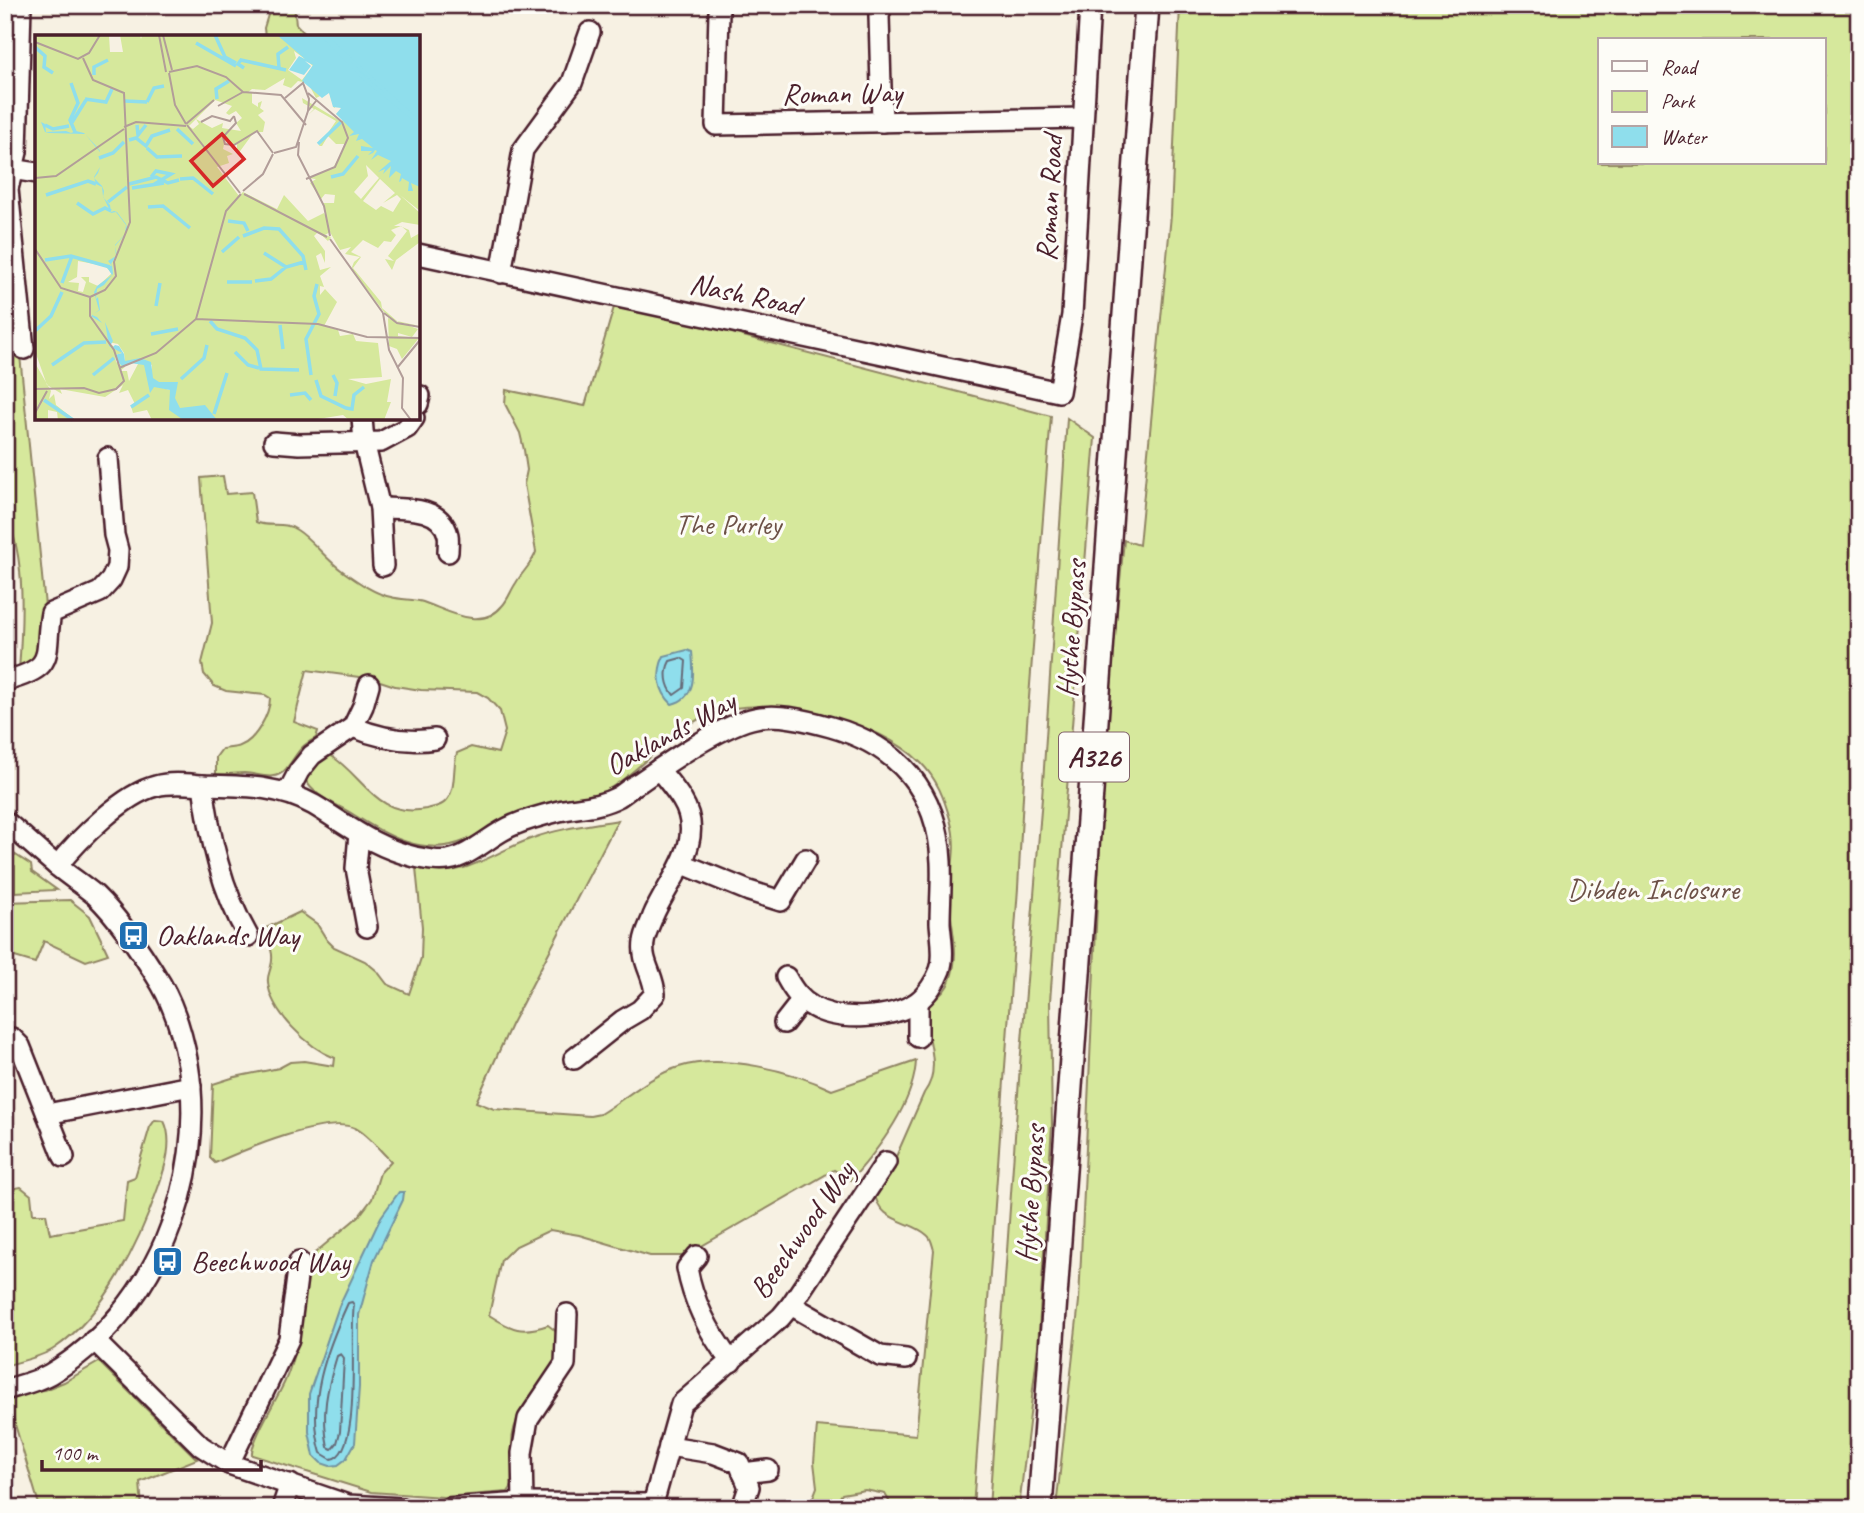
<svg xmlns="http://www.w3.org/2000/svg" width="1864" height="1513" font-family="Caveat,sans-serif">
	<rect width="100%" height="100%" fill="#f7f1e3"/>
	<filter id="ink" filterUnits="userSpaceOnUse"><feTurbulence type="fractalNoise" baseFrequency=".0143" numOctaves="2"/><feDisplacementMap in="SourceGraphic" scale="14" xChannelSelector="R" yChannelSelector="G"/><feConvolveMatrix kernelMatrix="1 2 1 2 8 2 1 2 1" color-interpolation-filters="sRGB"/></filter>
	<g filter="url(#ink)">
		<g fill="#d6e89c" stroke="#908464" stroke-width="2" fill-rule="evenodd">
			<polygon points="271,5 294,5 296,24 308,37 265,37 264,28"/>
			<path d="M1180,5H1859V1508H1056L1079,1301L1100,839L1112,662L1124,540L1139,545L1171,215ZM1600,40H1824V163H1600Z"/>
			<path d="M614,307L701,325L1051,416L1027,723L1018,888L973,1508H889V1501L885,1494L865,1490L842,1494L833,1508H809L817,1487L814,1462L817,1426L916,1435L934,1250C932,1245 932,1239 927,1235C910,1219 878,1224 874,1190L895,1159L924,1093C942,1070 928,1038 924,1012C932,999 945,995 950,980C960,954 952,933 950,907C947,874 960,854 950,819C944,798 937,779 921,763C879,720 771,693 713,713C673,727 647,765 612,787C587,803 553,801 525,810C503,818 485,832 464,841C423,858 384,834 351,813C336,804 313,796 305,779C309,766 318,759 330,755C364,776 376,819 426,809C433,807 441,807 446,801C457,789 452,768 457,753L471,747L498,753L505,731L500,711L488,698L477,692L421,690L395,686L374,679L307,670L294,722L318,731L316,738C296,749 299,753 286,769C274,783 258,773 244,773C234,773 225,775 216,774V757L222,749C228,748 235,748 240,746C255,741 270,714 270,698L265,695L226,691L214,686L204,674L202,663L212,623L201,478L223,476L226,494L252,492L256,522C269,528 284,521 297,530C313,540 326,560 344,572C358,582 375,594 391,597C402,600 413,599 423,602C447,610 481,632 502,606C508,600 511,590 516,583C522,572 532,564 536,552L524,484L527,470L524,450L520,433L505,404L506,390L585,406Z"/>
			<path d="M19,345L45,606L44,632L37,658L19,671C22,628 27,553 5,516V347Z"/>
			<polygon points="1067,418 1095,438 1050,1001 1052,1125 1038,1346 1019,1508 989,1508 1020,1065 1042,798"/>
			<path d="M618,820L511,1025L476,1102L494,1109L590,1116L600,1114C625,1099 651,1075 679,1067C723,1053 792,1071 832,1090L916,1061C914,1103 878,1150 851,1180L834,1170L684,1256H650L579,1235L550,1230L514,1247L501,1260L489,1315C512,1330 522,1334 548,1325C584,1348 532,1389 521,1412C516,1421 512,1433 512,1444C511,1459 519,1480 508,1492L443,1497L371,1492L252,1455C250,1442 278,1397 285,1381C302,1342 299,1298 310,1257L359,1216L372,1199L380,1173L391,1161C380,1151 368,1134 355,1128C326,1115 244,1150 215,1163L210,1158L213,1084L235,1077L279,1068L290,1062L304,1061L334,1066L335,1058C308,1048 270,1011 268,982C267,976 270,972 271,966C275,952 268,942 262,930L300,912L317,924L327,940L334,947L365,961L377,971L387,984L409,994L421,958L422,927L416,868C462,882 492,852 533,838C560,828 590,825 618,820Z"/>
			<polygon points="5,848 31,865 32,872 57,890 15,892 15,866 5,864"/>
			<polygon points="70,900 90,916 108,954 86,961 44,941 35,963 8,955 5,956 5,902"/>
			<path d="M155,1120L164,1121C174,1141 165,1168 158,1188C139,1243 105,1314 55,1348C42,1357 21,1361 5,1366V1190L21,1187L31,1195L33,1214H46L50,1234L123,1221L127,1180L135,1177L150,1127Z"/>
			<polygon points="99,1362 197,1459 140,1482 142,1508 40,1508 8,1401 27,1391 44,1390 64,1382"/>
		</g>
		<g fill="#8fdeec" stroke="#73929f" stroke-width="2">
			<path d="M687,650L692,652C694,673 697,698 672,704C658,691 656,672 664,656Z"/>
			<polygon points="399,1192 404,1192 403,1200 374,1260 359,1315 359,1387 355,1443 346,1459 338,1465 330,1466 321,1463 314,1456 309,1432 309,1394 339,1306 381,1217"/>
		</g>
		<g fill="none" stroke-linecap="round" stroke-linejoin="round">
			<g stroke="#666b78" stroke-width="2">
				<path d="M681,658L686,661L684,688L674,695C666,686 664,672 670,661Z"/>
				<path d="M352,1302L354,1305C349,1331 363,1455 331,1459L321,1453C306,1403 327,1349 348,1303Z"/>
				<path d="M341,1354L344,1358L340,1432L337,1443L332,1449L328,1447C321,1414 327,1388 337,1356Z"/>
			</g>
			<defs>
				<g id="minor">
					<polyline points="21,5 17,152 8,189 24,349"/>
					<polyline points="719,12 716,125 1082,118"/>
					<polyline points="882,122 879,16 882,5"/>
					<polyline points="5,168 37,173"/>
					<polyline points="418,254 1059,392 1072,315 1090,5"/>
					<polyline points="501,273 523,150 572,83 590,32"/>
					<polyline points="418,404 420,396"/>
					<polyline points="362,418 364,442 380,508 383,566"/>
					<polyline points="274,442 299,444 381,442 407,428 414,418"/>
					<path d="M380,508C402,509 441,505 448,535C449,539 448,547 448,552"/>
					<path d="M5,681C59,667 43,655 51,613L100,592L111,580L117,567L118,550L114,535L108,458"/>
					<path d="M353,727C379,738 407,743 435,739"/>
					<path d="M203,785C210,838 221,889 248,936"/>
					<polyline points="288,792 299,771 312,755 353,727 363,706 369,685"/>
					<path d="M5,821C23,836 39,851 57,866C69,876 83,885 95,895C119,918 144,956 161,984C175,1008 183,1037 188,1064C207,1181 155,1312 50,1374C36,1382 20,1385 5,1390"/>
					<polyline points="359,834 356,868 367,927"/>
					<polyline points="683,864 749,891 781,901 806,859"/>
					<path d="M57,866C78,840 123,794 156,786C170,782 188,784 203,785C242,786 279,785 314,805C349,826 373,847 415,857C426,859 437,862 448,860C472,856 491,834 514,825C528,819 543,815 559,811C578,807 599,807 618,797C625,793 632,786 640,782C669,762 718,728 751,719C776,712 806,720 831,727C898,746 938,791 941,862C942,882 940,903 940,923C941,938 945,956 940,970C936,981 927,995 917,1002C892,1019 838,1022 813,1007C800,1000 793,990 786,977"/>
					<polyline points="918,1002 918,1037"/>
					<polyline points="784,1023 802,1000"/>
					<polyline points="5,1038 12,1038 20,1046 64,1157"/>
					<path d="M574,1059L623,1020L640,1010L655,994C654,975 641,962 644,942C645,933 650,925 653,916C668,880 708,842 682,800C676,790 667,780 659,769"/>
					<polyline points="47,1114 191,1086"/>
					<path d="M697,1256L687,1268C693,1302 710,1334 731,1362"/>
					<polyline points="791,1305 880,1356 906,1359"/>
					<polyline points="94,1340 201,1446 229,1464 348,1505 401,1508"/>
					<polyline points="669,1446 713,1453 739,1463 749,1487 742,1508"/>
					<polyline points="229,1464 289,1339 299,1262"/>
					<polyline points="743,1473 768,1470"/>
					<polyline points="523,1503 522,1453 528,1419 565,1364 567,1314"/>
					<polyline points="282,1508 290,1484"/>
					<polyline points="449,1508 523,1503 653,1504 681,1404 781,1317 791,1305 886,1162"/>
				</g>
				<polyline id="major" points="1040,1508 1147,5"/>
			</defs>
			<use href="#minor" stroke="#4a1f2b" stroke-width="24"/>
			<use href="#major" stroke="#4a1f2b" stroke-width="28"/>
			<use href="#minor" stroke="#fdfcf7" stroke-width="19"/>
			<use href="#major" stroke="#fdfcf7" stroke-width="23"/>
		</g>
	</g>
	<defs>
		<symbol id="bus-square" viewBox="-11 -11 22 22"><rect x="-9" y="-9" width="18" height="18" rx="4" fill="#1f6fb2" stroke="#fdfcf7"/><path d="M-5-6H5V4H4V6H2V4H-2V6H-4V4H-5ZM-3.5-4V0h7V-4ZM-3.5 1.2v1.5H-2V1.2ZM2 1.2v1.5H3.5V1.2Z" fill="#fff"/></symbol>
	</defs>
	<g fill-rule="evenodd">
		<use href="#bus-square" x="116" y="918" width="35" height="35"/>
		<use href="#bus-square" x="150" y="1244" width="35" height="35"/>
	</g>
	<g text-anchor="middle" dominant-baseline="central" stroke-width="6" stroke-linejoin="round" paint-order="stroke">
		<rect fill="#fdfcf7" stroke="#806168" stroke-width="2" x="1059" y="732.5" width="70" height="49" rx="5"/>
		<g font-size="28" font-weight="bold" fill="#4a1f2b">
			<text x="1094" y="757">A326</text>
		</g>
		<g font-size="30" fill="#4a1f2b" stroke="#fdfcf7">
			<text transform="translate(842 93) rotate(-1)">Roman Way</text>
			<text transform="translate(1049 198) rotate(-87)">Roman Road</text>
			<text transform="translate(745 294) rotate(12)">Nash Road</text>
			<text transform="translate(1071 629) rotate(-86)">Hythe Bypass</text>
			<text transform="translate(670 733) rotate(-29)">Oaklands Way</text>
			<text transform="translate(1030 1194) rotate(-86)">Hythe Bypass</text>
			<text transform="translate(802 1230) rotate(-55)">Beechwood Way</text>
		</g>
		<g font-size="30" fill="#6d5147" stroke="#fdfcf7">
			<text x="728" y="524">The Purley</text>
			<text x="1653" y="889">Dibden Inclosure</text>
		</g>
		<g font-size="30" fill="#4a1f2b" stroke="#fdfcf7" text-anchor="start">
			<text x="156" y="935">Oaklands Way</text>
			<text x="191" y="1261">Beechwood Way</text>
		</g>
	</g>
	<g transform="translate(35 35)">
		<rect width="385" height="385" fill="#f7f1e3"/>
		<path d="M0,0H74L75,17H88L85,0H105L106,4L107,0H268L274,18L270,24L259,16L261,23L253,35L267,45L278,31L271,25L276,19L290,31L307,67L299,73L294,57L281,63L273,48L263,46L256,53L248,50L250,43L230,55L217,54L212,58H217V68L223,72V68L227,66L225,73L229,76L223,80L230,87L228,97H219L203,119L199,114L202,115V109L193,110L195,107L190,105L188,114L198,119L192,121L194,128L182,132L204,161L208,157L242,174L249,160L273,186L289,178L291,182L288,168H299L300,160L290,159L286,164L275,148L281,144L272,143L298,133L311,109H301L293,101L287,111H284L301,86L280,74L273,80L279,74L268,68L267,63L307,87L308,81L301,79L323,64L325,72L385,115V176L365,160L385,178V190L367,187L359,191H365L374,195L376,203L385,198V207L361,225L357,235L350,224L359,226L353,221L372,196L366,191L356,195L361,200L356,207L349,206L343,213L328,205L316,217L326,222L318,233L346,267L347,273L362,286L385,291L361,287L349,277L318,236L317,232L319,227L325,222L310,219L316,212L305,215L295,197L290,200L296,202L293,206L283,197L279,201L290,216V228L286,218L281,221L285,235L296,232L285,241L289,252L285,251V260L290,254L302,267L289,291L303,295L305,301L318,299L321,306L343,308L347,342L313,344L331,349L356,344L352,367H356L349,385H314L308,380L277,385H176L170,375L152,381L139,370L138,351L116,347L117,330L111,327L116,333L114,349L138,356L137,373L152,384L170,379L173,385H117L112,375L98,378L96,371L100,369L93,355L84,358L88,350L70,362L25,354L27,359L12,350L0,316ZM180,65L197,71L191,78L194,80L201,76L207,83L201,88L206,96L187,93L188,88L177,93L161,84L164,89L158,94L154,91ZM331,130L344,143L326,164L319,157L333,141ZM345,144L360,158L348,168L362,160L366,164L358,177L346,171L341,175L328,166ZM43,226L70,231L77,238L63,251L54,247V242H46L51,247L48,257L43,256L44,248L33,247L42,242ZM73,307L83,309L89,318L90,326L103,329L94,346L92,336H85L90,332L81,327L80,320L87,318ZM353,283L383,294L377,302L363,298V301L384,303L367,324L362,314L354,311ZM0,328L16,356L14,364L19,359L21,370L40,385H23L22,377L13,375V384H20L0,385Z" fill="#d6e89c" fill-rule="evenodd"/>
		<path d="M242,0H385V152L376,148L378,156H373L374,147L367,143L366,146L364,147L366,139L361,136L354,143L356,131L348,139L350,134L343,137L356,126L343,120L336,125L342,116L340,115L338,118L333,120L337,116H326V111L338,113L327,104L321,106L324,99L314,101L319,97L301,79L306,73L298,72L294,58L287,63L267,46L278,30L270,26L276,31L269,40L254,35L264,21L270,24ZM0,86L6,87L10,89L11,97L31,96L36,98L41,96L49,98L62,112L65,116V132L63,138L59,143L67,151L69,156L68,162L75,170L76,177L79,176L82,177L91,189L92,193V197L80,211L82,220L76,229L77,230L78,239L69,250L62,254L61,264L63,262L65,275L57,280L62,282L67,288L70,287L78,306L75,311L78,312L80,310L84,311L89,319L90,326L105,323L116,327L118,343L124,347H143L140,363L145,373L170,370L182,385L147,384L134,375L135,355L119,352L115,358L109,330L95,328L88,332L82,326L80,320L87,318L74,311L70,287L67,288L56,281L64,275L59,257L62,251L77,240L71,231H77L73,226L81,221L80,210L90,199L91,190L81,177L76,178L68,161L67,152L61,149L59,142L65,132V117L50,99L14,98L10,97L6,87Z" fill="#8fdeec"/>
		<path fill="none" stroke="#8fdeec" stroke-width="3.5" d="M180,0L190,22L201,28M287,0L330,44L385,89M289,0L385,88M161,8L201,31M0,12L10,21L9,32L18,38M209,33L203,29L206,25L251,35M244,33L243,19L253,12M59,40V32L73,25M36,48L43,68L35,85L40,97M50,64L71,67L77,54M182,64L181,54L194,46M90,66L112,67M112,67L119,53L129,51M36,89L51,65M10,90L18,94L34,91M102,90L103,100L111,90M142,94L158,109M94,105L101,103L111,111L117,101L135,95M283,109L306,87M112,113L122,122L147,121M64,123L78,118L89,107M116,142L121,136L136,139L118,150M296,142L308,139L323,121M145,144L158,143L178,159M94,149L121,142L133,148L144,145M97,153L129,148M11,160L53,146L61,149M73,167L92,152M42,168L58,179L70,173L76,176M113,172L128,171L155,193M193,186L209,188L213,196M208,201L229,193L244,194L268,221L271,235M187,217L204,202M229,218L251,232M10,225L36,221L75,232M220,246L236,244L251,232L269,227M192,247H217M27,248L37,221M121,271L125,248M175,286L182,294L210,303L222,315L226,334L264,335M245,290L248,314M0,296L16,281L27,257M116,299L143,294M200,317L213,330L224,333M17,330L49,308L71,307M58,340L79,323M276,340L271,304L284,279L279,261L282,249M298,340L302,348L300,361M146,344L169,323L172,310M281,345L286,361L311,373L317,374L319,360L329,352M255,360L270,358L276,365M9,365L38,385M96,372L114,360M179,379L192,338"/>
		<path fill="none" stroke="#b29d99" stroke-width="2" d="M124,0L131,37M128,0L137,35M0,7L43,24L54,18L65,0M48,23L58,45L89,58L95,187L79,227L81,241L70,255L55,262M134,37L162,31L191,42L208,57M134,38L140,70L151,89M208,57L246,60L271,90M250,63L268,48L274,64L273,76M183,71L208,57M199,81L201,88L188,102L190,109L199,110L222,96L238,118M166,87L177,81L195,86L199,81M151,89L179,65M152,90L205,158M89,92L101,87L151,91M264,107L263,120L289,171L295,201M239,118L261,112L273,76L281,66M0,143L21,141L89,94M271,144L300,132L313,103L307,87L273,58M208,156L228,139L238,119M209,159L292,202M295,204L348,278M0,214L26,253L55,262V281L79,315L89,346L81,354L64,358L49,353L0,354M348,278L354,315L368,343L367,373L376,385M349,278L362,288L385,292M161,284L283,289L332,302L385,303M84,333L121,318L161,284L191,176L206,159M362,333L385,305M0,378L12,356"/>
		<path fill="#d62828" fill-opacity="0.15" stroke="#d62828" stroke-width="3.5" d="M187,99L209,124L178,151L156,126Z"/>
		<rect width="385" height="385" fill="none" stroke="#4a1f2b" stroke-width="3.5"/>
	</g>
	<rect width="1864" height="1513" fill="none" stroke="#fdfcf7" stroke-width="28"/>
	<rect x="14" y="14" width="1836" height="1485" fill="none" stroke="#4a1f2b" stroke-width="2.5" filter="url(#ink)"/>
	<rect x="1598" y="38" width="228" height="126" fill="#fdfcf7" stroke="#b5a4a5" stroke-width="2"/>
	<rect x="1612" y="61" width="35" height="10" fill="#fdfcf7" stroke="#b5a4a5" stroke-width="2"/>
	<text x="1661" y="74" font-size="21" fill="#4a1f2b">Road</text>
	<rect x="1612" y="91" width="35" height="21" fill="#d6e89c" stroke="#b5a4a5" stroke-width="2"/>
	<text x="1661" y="108" font-size="21" fill="#4a1f2b">Park</text>
	<rect x="1612" y="126" width="35" height="21" fill="#8fdeec" stroke="#b5a4a5" stroke-width="2"/>
	<text x="1661" y="144" font-size="21" fill="#4a1f2b">Water</text>
	<path d="M42 1460v10h219v-10" fill="none" stroke="#4a1f2b" stroke-width="3.5"/>
	<text x="52" y="1460" font-size="21" fill="#4a1f2b" stroke="#fdfcf7" stroke-width="5" paint-order="stroke">100 m</text>
</svg>
